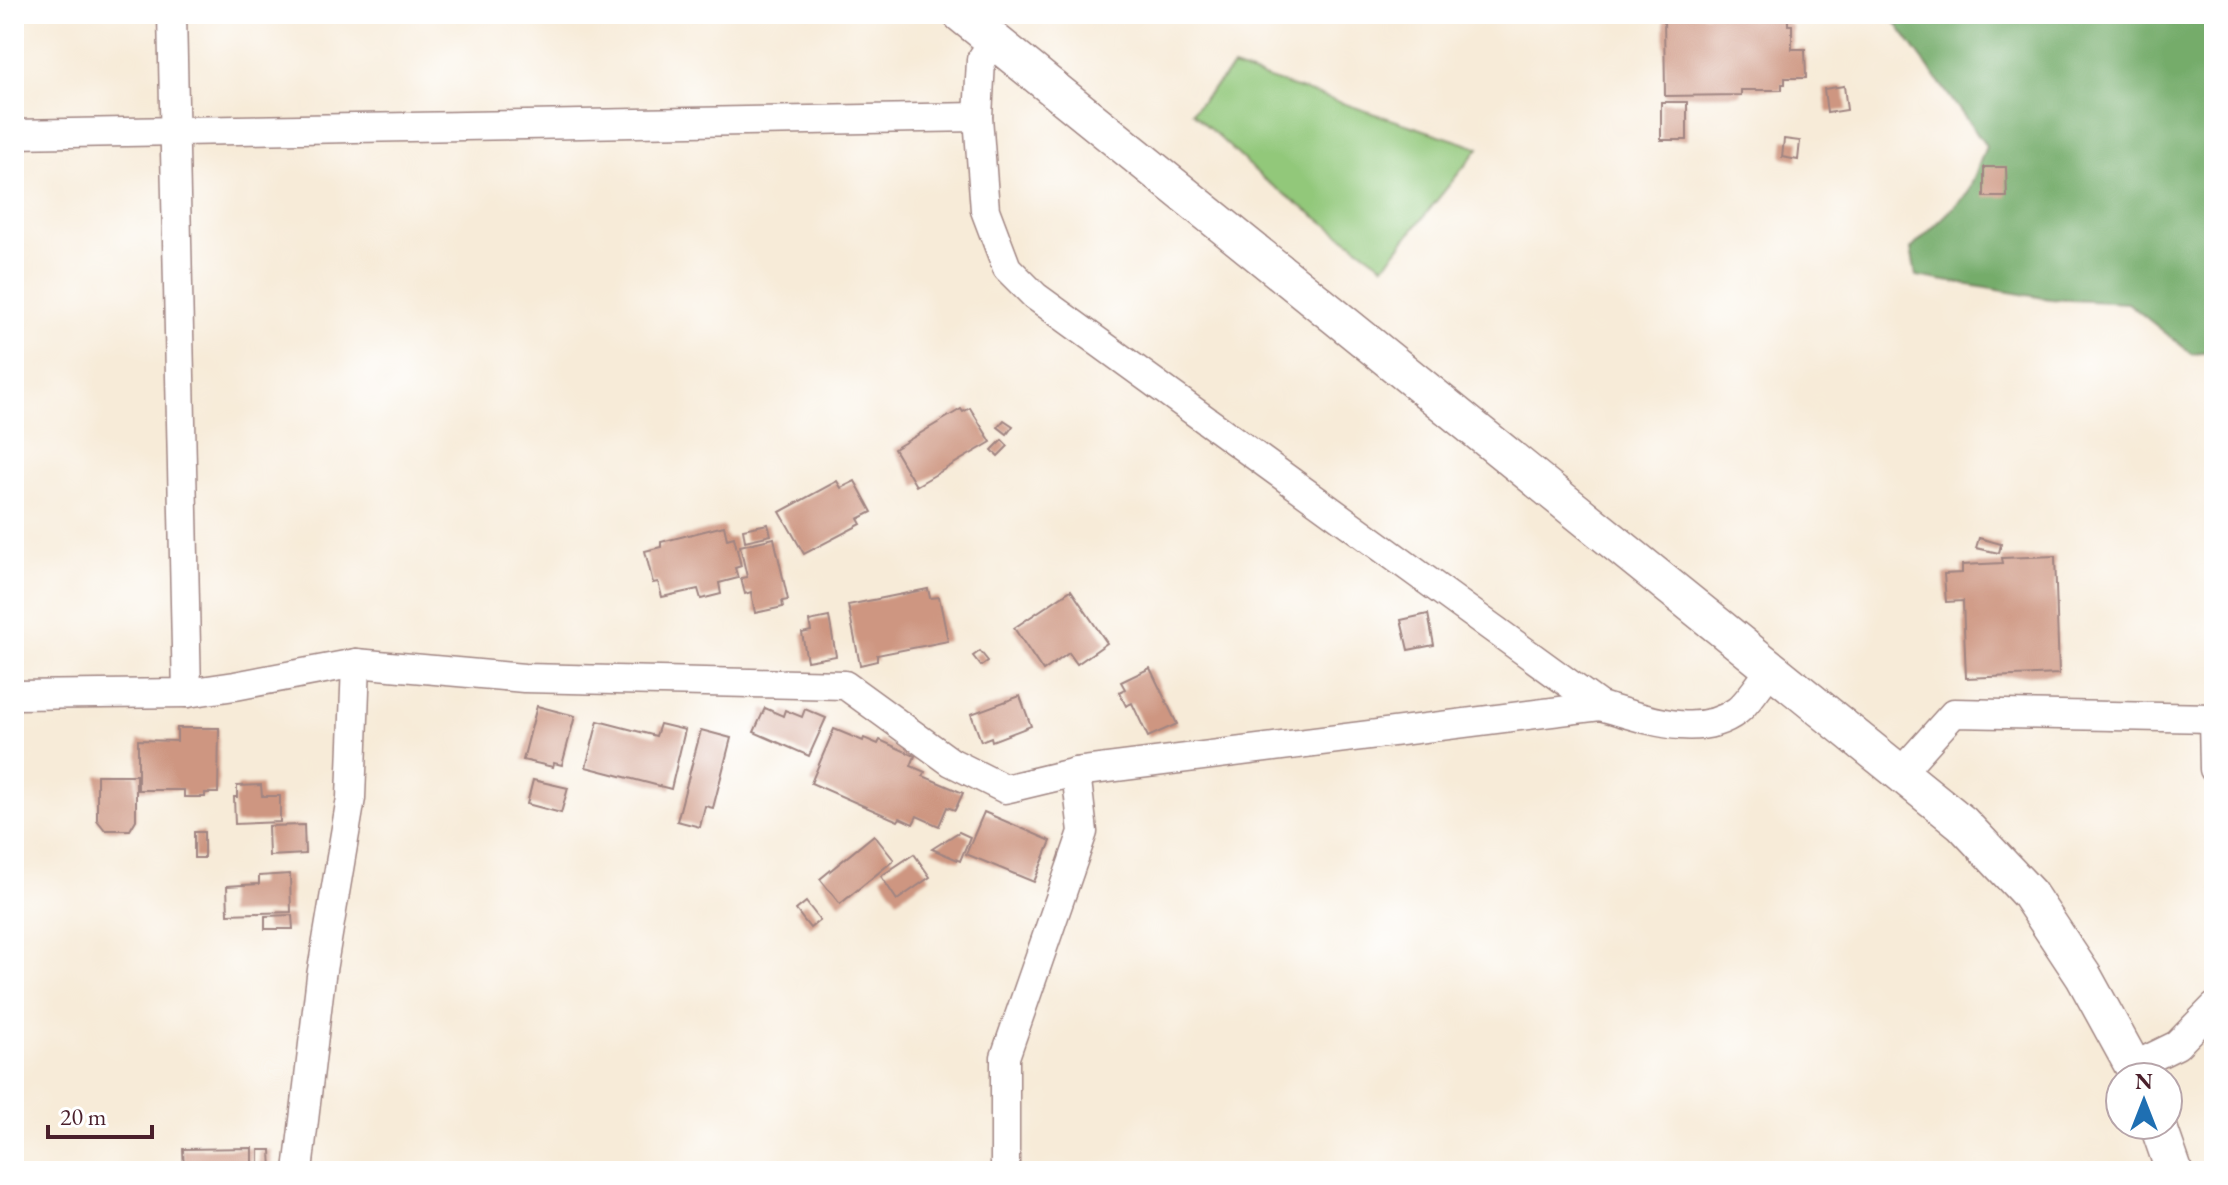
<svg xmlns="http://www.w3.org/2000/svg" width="2228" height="1185" font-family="'EB Garamond',serif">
	<rect width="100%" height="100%" fill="#fff"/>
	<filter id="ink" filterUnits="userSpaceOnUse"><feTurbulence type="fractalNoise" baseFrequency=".0125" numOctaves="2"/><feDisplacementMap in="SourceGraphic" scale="16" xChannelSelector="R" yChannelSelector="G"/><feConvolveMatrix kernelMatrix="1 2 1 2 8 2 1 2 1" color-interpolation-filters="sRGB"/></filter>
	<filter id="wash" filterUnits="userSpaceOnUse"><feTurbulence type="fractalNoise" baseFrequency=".006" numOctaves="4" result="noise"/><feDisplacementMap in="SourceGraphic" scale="32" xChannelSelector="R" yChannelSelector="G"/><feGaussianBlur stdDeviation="1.8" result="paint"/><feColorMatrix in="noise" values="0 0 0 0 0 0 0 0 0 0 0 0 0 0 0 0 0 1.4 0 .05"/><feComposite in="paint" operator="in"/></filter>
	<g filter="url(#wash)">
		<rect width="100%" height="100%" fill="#f7ebd8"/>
		<polygon fill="#92c87a" stroke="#6e7452" stroke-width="2" points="1233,67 1479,148 1384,266 1265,180 1192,112"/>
		<polygon fill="#75ac6a" stroke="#60664a" stroke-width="2" points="1889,14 2214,14 2214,352 2192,354 2128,303 2050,299 1916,276 1911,249 1968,193 1986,146"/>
		<g id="blocks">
			<g fill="#ce9681">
				<polygon points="1664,14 1788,14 1788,25 1792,25 1792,49 1805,49 1806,78 1785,78 1785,84 1782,84 1782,90 1741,90 1741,95 1665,96"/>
				<polygon points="1844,86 1847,110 1827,113 1824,89"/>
				<rect x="1661" y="102" width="26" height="38"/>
				<polygon points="1784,139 1800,141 1798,160 1782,157"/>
				<polygon points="1984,167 2006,167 2007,197 1984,197"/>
				<polygon points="970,408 991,442 916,486 894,449 961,409 963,412"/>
				<polygon points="1004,420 1013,426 1007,434 998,427"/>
				<polygon points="1002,440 1008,446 998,456 992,450"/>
				<polygon points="837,481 841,488 855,481 872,512 858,519 861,524 804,554 780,512"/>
				<polygon points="768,524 771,535 745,541 743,529"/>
				<polygon points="724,526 727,539 734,537 741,566 735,568 738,578 719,583 721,594 701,599 698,589 662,597 658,582 653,583 645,551 661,547 661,542"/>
				<polygon points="774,538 788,600 782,601 783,607 755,613 751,592 745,594 741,578 747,577 740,546"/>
				<polygon points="1979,538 2001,544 1999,553 1976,548"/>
				<polygon points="2055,556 2059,674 1966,678 1963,601 1946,602 1944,574 1962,573 1962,565 2003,563 2002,558"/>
				<polygon points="928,589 930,598 939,597 948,641 877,655 877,661 860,665 848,605"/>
				<polygon points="1071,590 1107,643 1077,664 1069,653 1043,671 1014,628"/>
				<polygon points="1428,614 1434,645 1408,650 1401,620"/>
				<polygon points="829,617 836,656 807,661 802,633 811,631 809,621"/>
				<polygon points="980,651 988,661 981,666 973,656"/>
				<polygon points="1150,668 1177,724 1148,737 1132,703 1126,706 1119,692 1125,689 1121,682"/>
				<polygon points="1020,696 1031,726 992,741 991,737 981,741 971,714"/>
				<polygon points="537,706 575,716 562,765 554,763 553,767 523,760"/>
				<polygon points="765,708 783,716 785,710 802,717 805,709 826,718 809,756 754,732"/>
				<polygon points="598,721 656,736 660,724 685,730 671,789 586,767"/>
				<polygon points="177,728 219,728 218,793 205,793 205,797 184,797 184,790 138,790 138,740 177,741"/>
				<polygon points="834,729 863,741 864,738 878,744 880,740 915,756 911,766 925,772 923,776 963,793 955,810 947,807 939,826 917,816 913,824 900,818 898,821 811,783"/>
				<polygon points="701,730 731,738 713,808 705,806 700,827 677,821"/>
				<polygon points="97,775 136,775 136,820 130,830 105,830 97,820"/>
				<polygon points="533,780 568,788 561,813 527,804"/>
				<polygon points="261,785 262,796 280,796 280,822 235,824 234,797 237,797 237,786"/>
				<polygon points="984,812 1051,841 1034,882 966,854"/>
				<polygon points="304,825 305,854 269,856 268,826"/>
				<rect x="194" y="832" width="10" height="26"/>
				<polygon points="959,832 970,837 960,861 932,849"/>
				<polygon points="874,835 894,860 840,904 820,879"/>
				<polygon points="914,854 930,877 897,900 881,876"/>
				<polygon points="290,874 291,912 228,914 227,886 259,884 259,876"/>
				<polygon points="806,902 820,920 810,928 796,910"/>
				<polygon points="292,915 293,929 265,929 265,916"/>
				<polygon points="252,1148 252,1171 184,1171 183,1149"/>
				<polygon points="259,1150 271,1150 272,1171 259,1171"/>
			</g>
		</g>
	</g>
	<g filter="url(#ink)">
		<use href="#blocks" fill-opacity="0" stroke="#a08582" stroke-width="2"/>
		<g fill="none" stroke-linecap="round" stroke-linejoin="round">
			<defs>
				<g id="minor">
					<polyline points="172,14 187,693"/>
					<path d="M994,40L981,60L978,117L985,210L1007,268L1035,296L1600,706C1642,717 1697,741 1737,711C1749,702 1762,680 1772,668"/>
					<polyline points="14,134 978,117"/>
					<polyline points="14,695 187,693 235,686 356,663 524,678 845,685 951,762 1005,789 1076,772 1600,706"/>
					<polyline points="1900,773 1954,713 2213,718 2214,769"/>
					<polyline points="2134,1066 2177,1045 2214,1007"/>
					<polyline points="298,1171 321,976 351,798 356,663"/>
					<polyline points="1005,1171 1005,1057 1083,832 1076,772"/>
				</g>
				<g id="tertiary">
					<polyline points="961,14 1962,823 2029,894 2084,977 2139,1077"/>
					<polyline points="2158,1125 2174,1171"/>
				</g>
			</defs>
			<use href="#minor" stroke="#a08582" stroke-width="31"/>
			<use href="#tertiary" stroke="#a08582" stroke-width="39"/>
			<use href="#minor" stroke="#fff" stroke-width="28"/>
			<use href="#tertiary" stroke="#fff" stroke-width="36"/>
		</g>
	</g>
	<rect width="2228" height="1185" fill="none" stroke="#fff" stroke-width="48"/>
	<g transform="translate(2144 1101)"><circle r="38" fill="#ffffff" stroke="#b7a5aa" stroke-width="2"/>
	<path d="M0-6L14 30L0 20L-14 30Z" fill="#1f6fb2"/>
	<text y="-12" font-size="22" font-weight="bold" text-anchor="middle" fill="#4a1f2b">N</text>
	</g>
	<path d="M48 1125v12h104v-12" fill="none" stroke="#4a1f2b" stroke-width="4"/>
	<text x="60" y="1125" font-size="24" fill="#4a1f2b" stroke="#ffffff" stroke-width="6" paint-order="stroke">20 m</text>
</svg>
